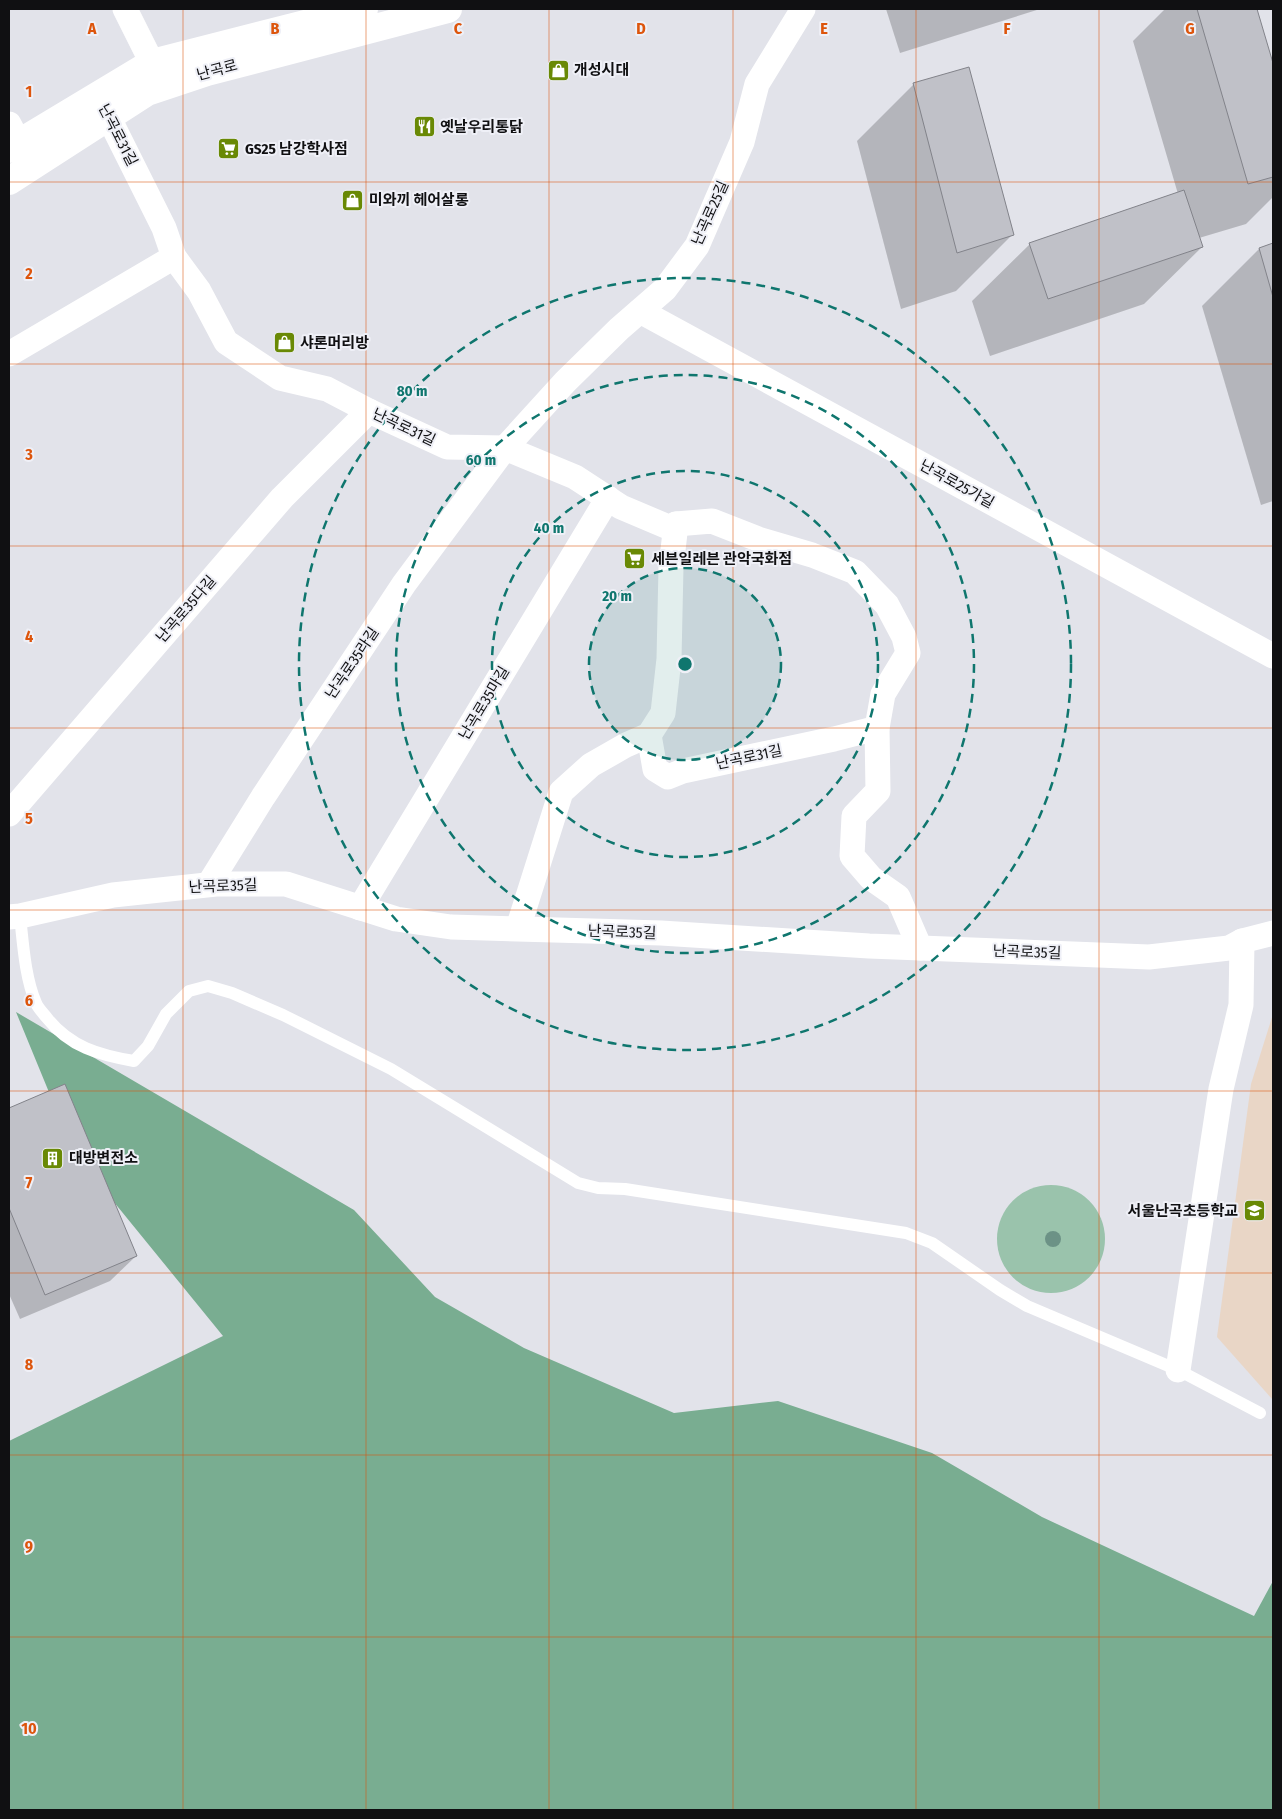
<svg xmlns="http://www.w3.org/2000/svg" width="1282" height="1819" font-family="'Fira Sans Condensed','Noto Sans KR',sans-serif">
	<rect width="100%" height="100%" fill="#e2e3ea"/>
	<polygon fill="#e9d6c6" points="1273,1014 1273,1400 1217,1337 1251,1084"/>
	<circle fill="#9ac3ac" cx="1051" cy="1239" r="54"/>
	<polygon fill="#79ad91" points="16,1012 354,1210 435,1297 524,1348 674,1413 778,1401 932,1453 1042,1517 1254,1616 1273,1581 1273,1810 9,1810 9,1441 223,1336 74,1153"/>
	<g fill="#0003">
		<polygon points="886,9 1040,9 900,53"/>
		<polygon points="1165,9 1256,9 1273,67 1273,197 1246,224 1199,238 1202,247 1144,304 990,356 972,301 1030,244 1178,194 1133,41"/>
		<polygon points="914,84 1013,234 956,291 901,309 857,141"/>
		<polygon points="1273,245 1273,501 1261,505 1202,306 1259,249"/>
		<polygon points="65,1086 136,1256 110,1281 20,1319 9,1294 9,1109"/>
	</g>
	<g fill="#c0c1c8" stroke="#82838a">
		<polygon points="1197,9 1257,9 1273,63 1273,177 1248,184"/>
		<polygon points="969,67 1014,235 957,253 913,83"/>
		<polygon points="1184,190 1203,247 1048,299 1029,243"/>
		<polygon points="1273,243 1273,297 1259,248"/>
		<polygon points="65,1084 137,1256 45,1295 9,1208 9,1108"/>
	</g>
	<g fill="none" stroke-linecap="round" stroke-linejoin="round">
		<path stroke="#fff" stroke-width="12" d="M20,916C23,943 25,978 36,1003C38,1008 43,1013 47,1018C70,1047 99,1055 134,1061L148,1046L166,1014L189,991L208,986L232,993L283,1015L391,1069L578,1183L598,1188L625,1189L906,1233L932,1243L1000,1290L1027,1306L1178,1370L1260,1413"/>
		<g stroke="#fff" stroke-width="25">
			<polyline points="125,9 161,81"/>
			<polyline points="100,100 164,228 174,257 199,291 226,342 280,378 327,389 369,411 447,447 505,448 575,477 621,507 673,529 676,524 712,521 758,539 812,555 855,572 887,605 904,637 908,653 883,694 877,728 878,791 854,816 852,856 871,878 898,897 920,948"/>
			<polyline points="9,124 28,160"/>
			<polyline points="640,311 1273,656"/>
			<polyline points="9,354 174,257"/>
			<polyline points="649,735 655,769 668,777 683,771 834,739 877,728"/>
			<polyline points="9,814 282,498 369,411"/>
			<polyline points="209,884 263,797 404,584 505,448 565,382 619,329 665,289 697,246 742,142 757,84 803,9"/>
			<polyline points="360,908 608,498"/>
			<polyline points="9,917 20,916 113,895 216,884 286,884 396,919 451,927 661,933 869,946 1149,957 1229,948 1242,941 1273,933"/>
			<polyline points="518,928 561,792 591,765 626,745 649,735 663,713 669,659 671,567 676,524"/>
			<polyline points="1178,1370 1221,1089 1241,1005 1242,941"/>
		</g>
		<g stroke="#fff" stroke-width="28">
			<polyline points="9,149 152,63 364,9"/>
			<polyline points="9,181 147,92 207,72 448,9"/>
		</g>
	</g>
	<circle fill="#6c9286" cx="1053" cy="1239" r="8"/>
	<path fill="none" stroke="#dd550c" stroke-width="1" stroke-opacity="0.55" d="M183,9V1810M366,9V1810M549,9V1810M733,9V1810M916,9V1810M1099,9V1810M9,182H1273M9,364H1273M9,546H1273M9,728H1273M9,910H1273M9,1091H1273M9,1273H1273M9,1455H1273M9,1637H1273"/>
	<circle cx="685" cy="664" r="96" fill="#0f766e" fill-opacity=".12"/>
	<g fill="none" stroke="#0f766e" stroke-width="2.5" stroke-dasharray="9 6">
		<circle cx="685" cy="664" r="96"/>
		<circle cx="685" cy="664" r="193"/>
		<circle cx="685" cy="664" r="289"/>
		<circle cx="685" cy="664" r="386"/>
	</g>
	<defs>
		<symbol id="shop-square" viewBox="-11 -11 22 22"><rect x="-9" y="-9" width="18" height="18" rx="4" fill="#698905" stroke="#eff0f7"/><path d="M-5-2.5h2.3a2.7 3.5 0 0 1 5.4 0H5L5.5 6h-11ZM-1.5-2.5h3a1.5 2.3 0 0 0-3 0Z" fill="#fff"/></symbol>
		<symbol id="restaurant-square" viewBox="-11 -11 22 22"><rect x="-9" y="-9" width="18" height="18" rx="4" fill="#698905" stroke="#eff0f7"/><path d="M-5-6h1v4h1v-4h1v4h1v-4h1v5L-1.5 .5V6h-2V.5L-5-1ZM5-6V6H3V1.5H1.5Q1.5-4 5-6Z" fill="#fff"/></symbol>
		<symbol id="supermarket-square" viewBox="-11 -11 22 22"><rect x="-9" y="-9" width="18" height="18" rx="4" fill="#698905" stroke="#eff0f7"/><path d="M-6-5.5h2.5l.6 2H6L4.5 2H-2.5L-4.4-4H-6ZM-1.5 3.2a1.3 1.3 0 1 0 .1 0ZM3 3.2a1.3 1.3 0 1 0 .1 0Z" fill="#fff"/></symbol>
		<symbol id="building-square" viewBox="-11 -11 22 22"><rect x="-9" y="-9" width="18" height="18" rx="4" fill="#698905" stroke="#eff0f7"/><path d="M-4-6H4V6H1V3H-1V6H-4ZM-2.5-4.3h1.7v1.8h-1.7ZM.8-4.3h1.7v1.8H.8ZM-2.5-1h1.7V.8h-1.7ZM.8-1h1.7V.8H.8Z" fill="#fff"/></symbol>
		<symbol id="school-square" viewBox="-11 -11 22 22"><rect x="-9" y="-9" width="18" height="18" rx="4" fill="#698905" stroke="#eff0f7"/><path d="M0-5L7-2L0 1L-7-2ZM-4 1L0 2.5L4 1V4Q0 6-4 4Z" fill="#fff"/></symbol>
	</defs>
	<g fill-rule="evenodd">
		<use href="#shop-square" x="546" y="58" width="25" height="25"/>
		<use href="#restaurant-square" x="412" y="114" width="25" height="25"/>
		<use href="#supermarket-square" x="216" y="136" width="25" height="25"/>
		<use href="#shop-square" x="340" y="188" width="25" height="25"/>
		<use href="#shop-square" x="272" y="330" width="25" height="25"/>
		<use href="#supermarket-square" x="622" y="546" width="25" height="25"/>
		<use href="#building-square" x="40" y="1146" width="25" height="25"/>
		<use href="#school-square" x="1242" y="1198" width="25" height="25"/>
	</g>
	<g text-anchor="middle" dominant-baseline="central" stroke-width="4" stroke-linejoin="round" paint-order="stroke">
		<g font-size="15" fill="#101012" stroke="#eff0f7">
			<text transform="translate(217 70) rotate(-15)">난곡로</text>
			<text transform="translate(118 135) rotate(63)">난곡로31길</text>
			<text transform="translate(710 213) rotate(-66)">난곡로25길</text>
			<text transform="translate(404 427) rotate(25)">난곡로31길</text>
			<text transform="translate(957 484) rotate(29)">난곡로25가길</text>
			<text transform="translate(186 609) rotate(-49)">난곡로35다길</text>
			<text transform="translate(352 663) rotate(-56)">난곡로35라길</text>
			<text transform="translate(484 703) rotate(-59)">난곡로35마길</text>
			<text transform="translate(749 757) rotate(-12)">난곡로31길</text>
			<text transform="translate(223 886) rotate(-2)">난곡로35길</text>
			<text transform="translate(622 932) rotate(2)">난곡로35길</text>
			<text transform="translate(1027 952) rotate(2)">난곡로35길</text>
		</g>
		<g font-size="15" font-weight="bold" fill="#101012" stroke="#eff0f7" text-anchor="start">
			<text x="574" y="70">개성시대</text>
			<text x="440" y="127">옛날우리통닭</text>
			<text x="245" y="149">GS25 남강학사점</text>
			<text x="369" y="200">미와끼 헤어살롱</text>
			<text x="300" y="343">샤론머리방</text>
			<text x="651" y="559">세븐일레븐 관악국화점</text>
			<text x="69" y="1158">대방변전소</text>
			<text x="1238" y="1211" text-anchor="end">서울난곡초등학교</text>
		</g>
	</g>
	<g font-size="16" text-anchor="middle" font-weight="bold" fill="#dd550c" stroke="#eff0f7" stroke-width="4" stroke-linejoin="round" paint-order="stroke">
		<text x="92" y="34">A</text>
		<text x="275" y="34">B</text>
		<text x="458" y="34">C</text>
		<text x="641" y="34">D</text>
		<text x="824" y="34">E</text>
		<text x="1007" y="34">F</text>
		<text x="1190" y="34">G</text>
		<text x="29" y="97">1</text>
		<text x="29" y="279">2</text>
		<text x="29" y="460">3</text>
		<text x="29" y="642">4</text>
		<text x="29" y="824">5</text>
		<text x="29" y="1006">6</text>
		<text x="29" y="1188">7</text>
		<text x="29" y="1370">8</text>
		<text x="29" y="1552">9</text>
		<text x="29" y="1734">10</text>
	</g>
	<circle cx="685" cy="664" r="8" fill="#0f766e" stroke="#eff0f7" stroke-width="2.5"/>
	<g font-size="15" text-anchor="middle" font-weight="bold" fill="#0f766e" stroke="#eff0f7" stroke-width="4" stroke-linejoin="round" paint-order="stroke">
		<text x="412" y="396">80 m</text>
		<text x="481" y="465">60 m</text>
		<text x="549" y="533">40 m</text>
		<text x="617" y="601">20 m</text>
	</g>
	<rect width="1282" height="1819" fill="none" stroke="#101012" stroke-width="20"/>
</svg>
